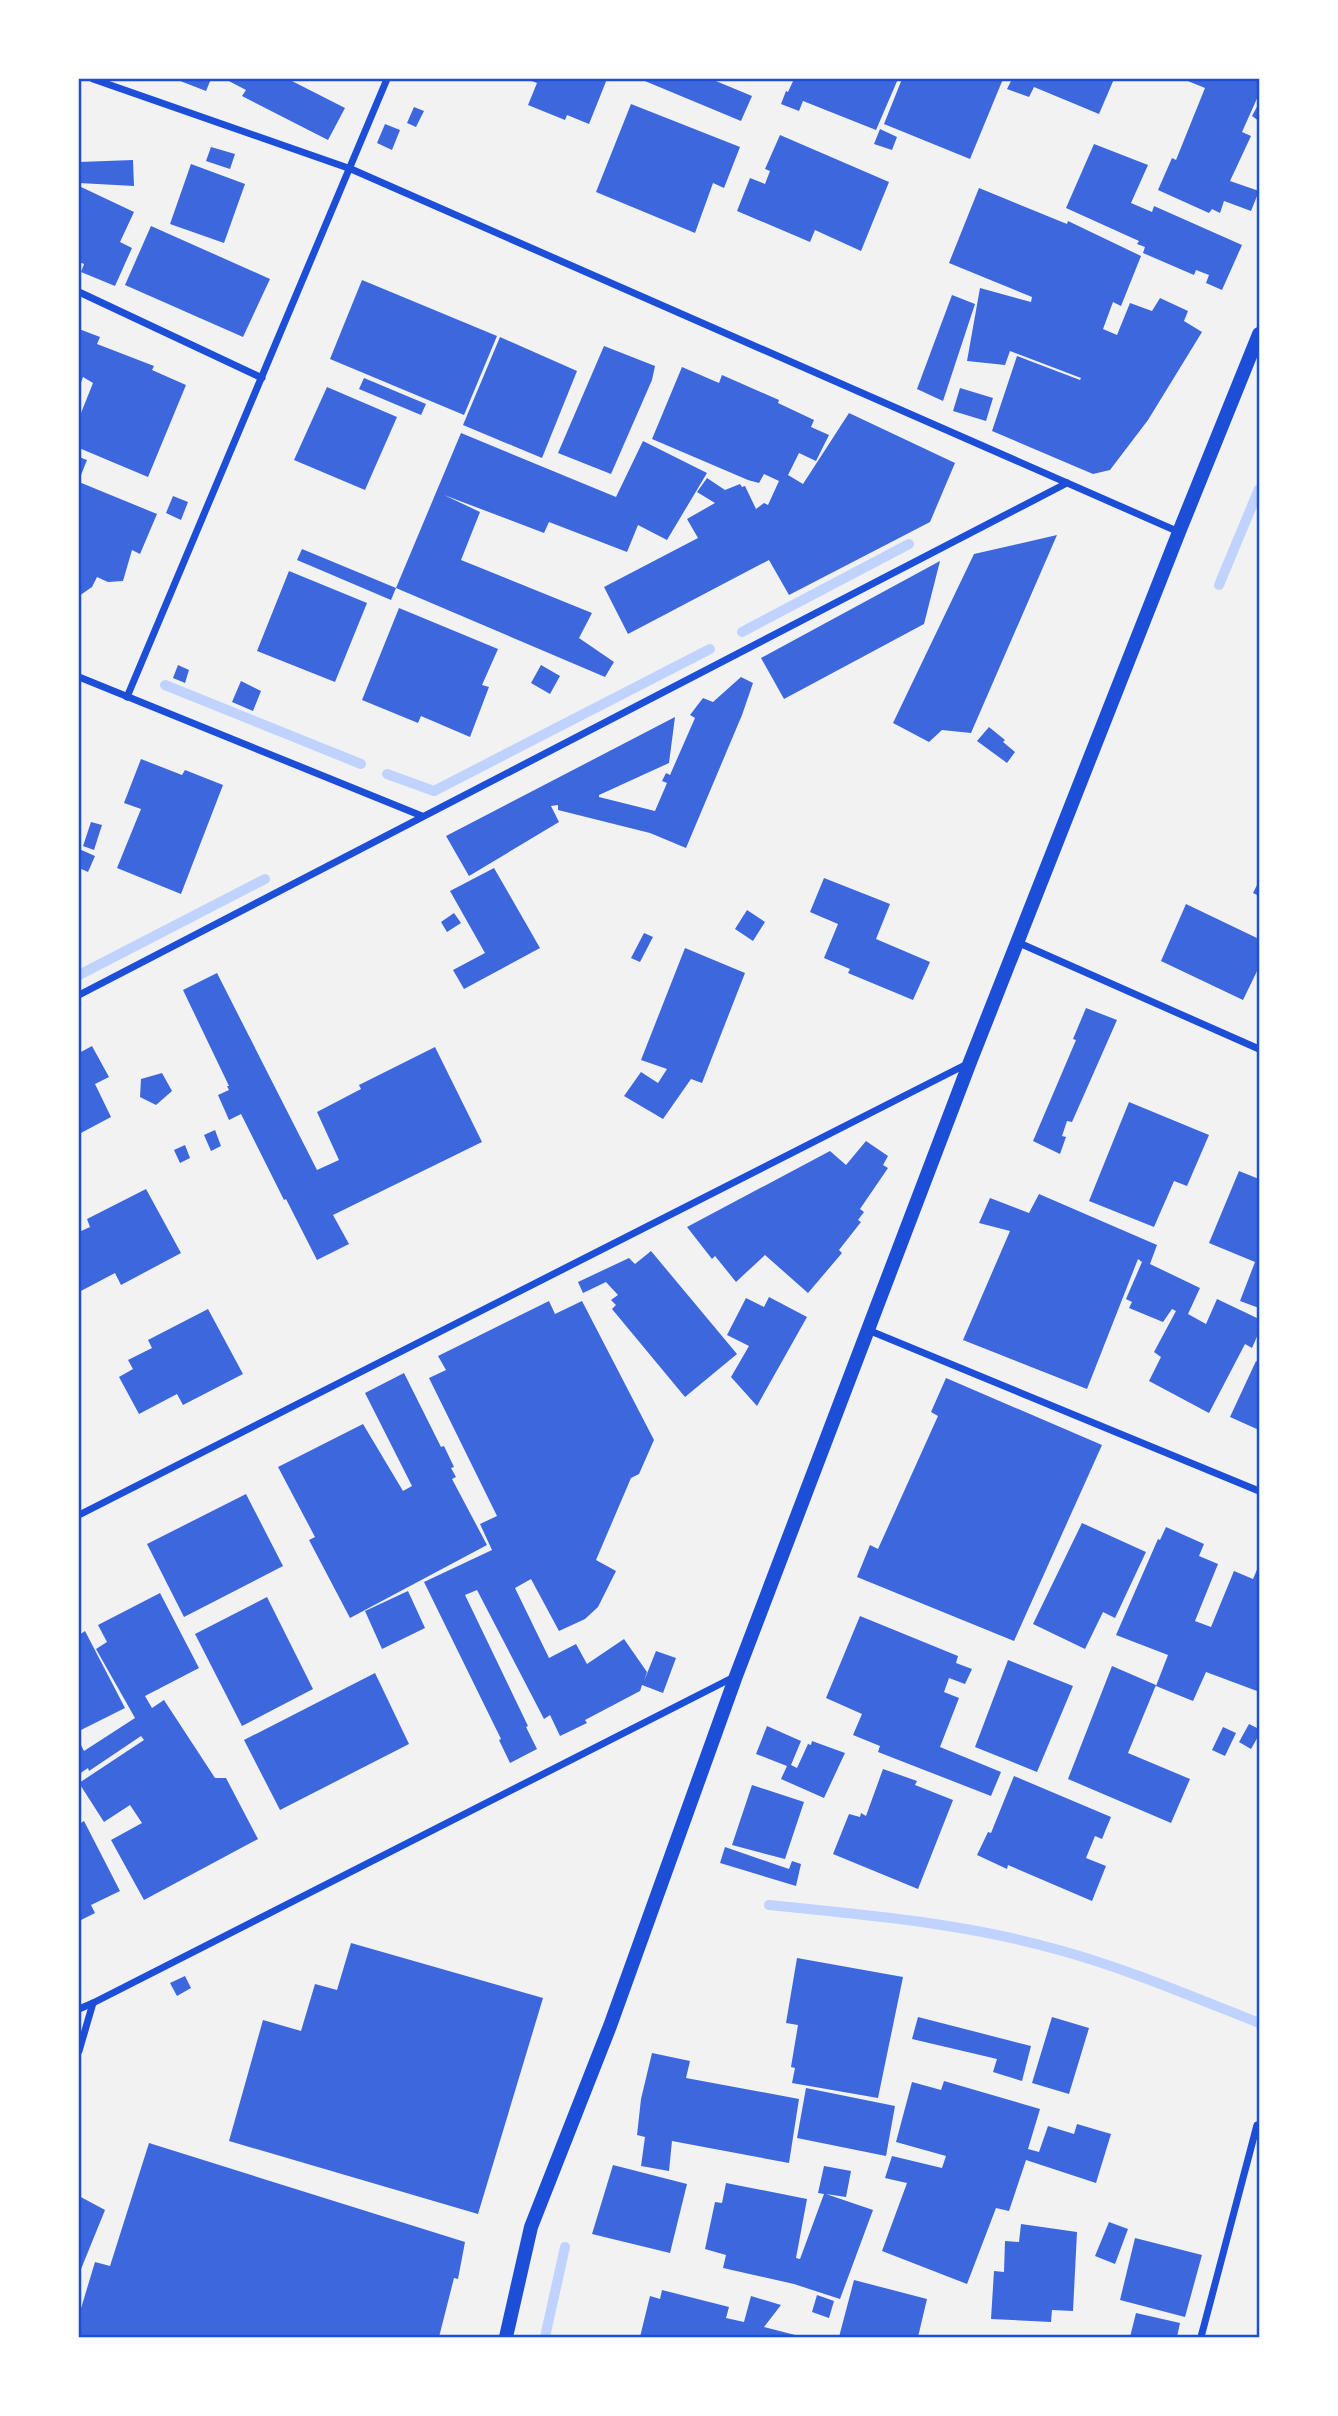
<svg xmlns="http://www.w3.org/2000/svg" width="1338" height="2416" font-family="Ubuntu,sans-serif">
	<rect width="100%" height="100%" fill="#f2f2f2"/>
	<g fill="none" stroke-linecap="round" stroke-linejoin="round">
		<g stroke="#bfd3fe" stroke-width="10">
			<polyline points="1219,585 1259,489"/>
			<polyline points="742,632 909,544"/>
			<polyline points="165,685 361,764"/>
			<polyline points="387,774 434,791 710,649"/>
			<polyline points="79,975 265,879"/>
			<path d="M769,1905C866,1915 965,1923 1059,1950C1128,1969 1193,1997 1259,2023"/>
			<polyline points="545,2337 565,2247"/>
		</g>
	</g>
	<g fill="#3d67dc">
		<polygon points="175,79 211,79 206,91"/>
		<polygon points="225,79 288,79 345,108 328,140 242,96 246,90"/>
		<polygon points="526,79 607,79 589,124 567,115 565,120 528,105 537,83"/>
		<polygon points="640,79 711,79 752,96 741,121"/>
		<polygon points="794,79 898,79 876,130 803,101 799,111 781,104 786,91 788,92"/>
		<polygon points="902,79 1003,79 970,159 884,124"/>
		<polygon points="1012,79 1114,79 1099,114 1034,87 1029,97 1007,89"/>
		<polygon points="1183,79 1259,79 1259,94 1242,132 1251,136 1230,181 1259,191 1251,211 1224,201 1220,213 1212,209 1209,213 1158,190 1172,158 1176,160 1205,88"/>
		<polygon points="1259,103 1259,121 1252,116"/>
		<polygon points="631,104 740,147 724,188 713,183 695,233 596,192"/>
		<polygon points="414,107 424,111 416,127 407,123"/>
		<polygon points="385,124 400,130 392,150 377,143"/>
		<polygon points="880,129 897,137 892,150 874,144"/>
		<polygon points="780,135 889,182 861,251 815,230 810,242 737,211 750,178 765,184 770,171 765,169"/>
		<polygon points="1094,144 1148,165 1131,203 1152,212 1154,206 1242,245 1222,290 1206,283 1209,275 1196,270 1194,275 1143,253 1145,247 1137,244 1139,241 1066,208"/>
		<polygon points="211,147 235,154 230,169 206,161"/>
		<polygon points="133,160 134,186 79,183 79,162"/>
		<polygon points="191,164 245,184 224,243 170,224"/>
		<polygon points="79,186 134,212 120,242 132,248 115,286 81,272 84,264 79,262"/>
		<polygon points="979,188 1067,224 1068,221 1141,256 1121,306 1113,302 1103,329 1117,335 1130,303 1152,311 1160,298 1188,311 1184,321 1202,332 1148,420 1110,470 1093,474 992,431 1017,356 1080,380 1081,378 1010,351 1005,365 967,361 980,288 1031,302 1032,297 949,263"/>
		<polygon points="151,226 270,279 243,337 125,285"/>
		<polygon points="362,280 497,336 464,415 330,359"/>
		<polygon points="952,295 975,304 943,401 917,389"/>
		<polygon points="79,329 100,337 97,344 154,366 152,370 186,385 148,477 79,448 79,418 93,383 83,377 79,388"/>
		<polygon points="500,337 577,371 542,458 463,425"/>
		<polygon points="604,346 655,366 652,380 611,474 558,453"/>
		<polygon points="682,367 719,383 722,375 779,400 778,403 814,420 811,427 829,435 816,461 799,453 788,475 803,484 849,413 955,463 930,522 789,595 769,560 628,634 604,587 698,538 687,519 715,503 697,492 707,478 725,490 740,484 742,487 745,486 756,509 764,503 768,505 779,481 764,474 759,483 748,480 652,439"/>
		<polygon points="364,378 426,404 421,415 359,389"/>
		<polygon points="327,387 397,417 365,490 294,460"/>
		<polygon points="960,388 993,398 986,421 953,411"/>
		<polygon points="461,433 616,497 643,441 707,473 667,540 638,525 627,552 549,522 544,533 444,495 480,512 461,560 592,613 579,638 614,662 605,677 396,588"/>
		<polygon points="79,457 87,460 79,480"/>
		<polygon points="79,482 157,514 140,554 132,550 123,581 108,582 97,577 92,587 79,596"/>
		<polygon points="173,496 188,502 181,520 166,513"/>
		<polygon points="1057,535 971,733 942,730 929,742 893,723 974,554"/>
		<polygon points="302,549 396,588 391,600 297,560"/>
		<polygon points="940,561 924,624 784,699 761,658"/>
		<polygon points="289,571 367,603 335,682 257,651"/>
		<polygon points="399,608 498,649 482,685 489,687 470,737 421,716 418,723 362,700"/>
		<polygon points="178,665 189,670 185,683 173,678"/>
		<polygon points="541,665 560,676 550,694 531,683"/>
		<polygon points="741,677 753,683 742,715 686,848 650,833 558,810 558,805 551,806 559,822 469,876 446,836 675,717 669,763 599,795 599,797 655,811 667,783 662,781 666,773 670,775 695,718 690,715 703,698 713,702"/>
		<polygon points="241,681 261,691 253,711 232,702"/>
		<polygon points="989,727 1005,740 1003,742 1015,752 1007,763 977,741"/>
		<polygon points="141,759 182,775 185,770 223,785 181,894 117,868 141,809 124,803"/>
		<polygon points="91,822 102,825 94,850 83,846"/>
		<polygon points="79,849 95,856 88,872 79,868"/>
		<polygon points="494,868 540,948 464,989 453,970 485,953 450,891"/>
		<polygon points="824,878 890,904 876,939 930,962 913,1000 848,973 850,969 824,958 838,924 810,912"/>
		<polygon points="1259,881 1259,896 1253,893"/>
		<polygon points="1186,904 1259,939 1259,967 1243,1000 1161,961"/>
		<polygon points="747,910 765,922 753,941 735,929"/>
		<polygon points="454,913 461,923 447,932 441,922"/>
		<polygon points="644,933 653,937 640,962 631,958"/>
		<polygon points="685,948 745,973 702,1083 691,1079 663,1119 624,1096 641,1072 658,1083 667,1069 641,1060"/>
		<polygon points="217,973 317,1170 339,1160 317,1112 361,1089 359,1085 435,1047 482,1142 333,1215 349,1244 317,1260 286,1199 284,1200 241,1114 229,1120 218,1095 229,1090 227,1086 229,1086 183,990"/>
		<polygon points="1086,1008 1117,1020 1072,1122 1067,1121 1062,1136 1066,1137 1060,1154 1033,1141 1076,1040 1073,1039"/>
		<polygon points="92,1046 109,1077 95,1084 111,1117 79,1134 79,1053"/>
		<polygon points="162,1073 172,1091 156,1105 140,1097 141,1079"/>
		<polygon points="1129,1102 1209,1135 1187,1186 1174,1181 1154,1227 1089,1201"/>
		<polygon points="215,1130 221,1146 211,1151 204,1135"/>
		<polygon points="866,1141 888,1156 883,1165 888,1168 860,1209 864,1212 858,1220 861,1222 839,1250 842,1253 808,1293 765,1255 736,1282 715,1256 712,1259 687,1227 830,1151 846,1165"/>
		<polygon points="185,1145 190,1158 180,1163 174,1150"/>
		<polygon points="1239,1171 1259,1179 1259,1308 1240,1301 1255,1262 1209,1243"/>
		<polygon points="146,1189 181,1253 121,1285 115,1273 79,1292 79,1232 90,1227 87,1219"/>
		<polygon points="1039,1194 1157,1245 1150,1264 1200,1288 1188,1314 1206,1324 1217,1299 1259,1319 1259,1332 1252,1348 1245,1344 1209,1413 1149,1381 1161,1357 1154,1352 1176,1311 1172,1309 1163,1322 1129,1308 1132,1302 1126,1299 1142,1262 1138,1259 1087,1389 963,1340 1010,1231 979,1223 990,1198 1029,1213"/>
		<polygon points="651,1251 737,1354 685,1397 612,1309 616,1305 611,1300 618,1295 606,1282 583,1293 578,1282 629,1258 635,1264"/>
		<polygon points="769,1297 807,1317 757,1406 731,1377 749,1346 727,1335 746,1298 764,1307"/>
		<polygon points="549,1301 555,1314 582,1301 654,1440 639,1474 631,1478 596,1560 616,1571 598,1607 585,1619 559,1631 531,1579 515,1588 549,1658 576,1644 587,1664 624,1639 647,1672 644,1681 656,1651 676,1658 663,1693 642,1685 640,1691 585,1720 587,1723 560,1736 550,1715 544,1719 477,1590 465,1595 528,1726 526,1727 537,1749 510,1763 499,1740 501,1739 424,1582 492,1550 480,1524 497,1516 429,1378 446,1370 438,1356"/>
		<polygon points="208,1309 243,1374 183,1405 177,1394 139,1414 119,1377 133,1369 128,1360 152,1348 148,1340"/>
		<polygon points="1256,1361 1259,1363 1259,1430 1230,1417"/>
		<polygon points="404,1373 441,1447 444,1446 454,1467 451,1468 456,1477 452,1479 487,1545 350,1618 309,1540 315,1537 278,1467 363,1424 403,1491 412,1486 365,1393"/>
		<polygon points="946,1378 1102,1445 1014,1641 857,1577 870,1545 878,1549 938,1416 931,1412"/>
		<polygon points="246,1494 283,1566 184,1617 147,1544"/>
		<polygon points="1082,1523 1146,1552 1115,1618 1103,1612 1085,1649 1033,1624"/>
		<polygon points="1166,1527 1204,1544 1199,1556 1218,1564 1195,1621 1211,1627 1234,1571 1253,1579 1259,1565 1259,1685 1257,1691 1206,1672 1193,1701 1156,1686 1168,1655 1116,1635 1158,1539 1160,1540"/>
		<polygon points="408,1591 425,1628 382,1649 365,1611"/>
		<polygon points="160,1593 199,1668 145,1696 152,1708 164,1700 215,1778 226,1778 258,1839 144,1900 111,1840 142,1823 130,1805 104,1822 79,1783 144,1740 141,1736 89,1771 88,1768 79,1774 79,1741 84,1751 135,1718 96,1649 107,1642 98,1625"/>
		<polygon points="267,1597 313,1689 242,1726 195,1634"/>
		<polygon points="860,1616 958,1656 956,1663 972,1669 965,1684 949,1678 944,1692 959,1698 940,1747 1001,1772 991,1796 878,1752 880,1746 853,1735 862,1714 826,1698"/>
		<polygon points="85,1631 125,1708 79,1731 79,1635"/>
		<polygon points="1008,1660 1073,1686 1037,1772 975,1747"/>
		<polygon points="1112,1666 1156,1685 1128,1753 1190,1779 1171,1823 1068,1779"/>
		<polygon points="375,1673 409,1744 280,1810 244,1740"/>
		<polygon points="1249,1724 1259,1729 1259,1735 1251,1749 1239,1742"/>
		<polygon points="767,1726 801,1741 791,1765 797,1768 808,1744 811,1745 812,1741 845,1753 824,1798 781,1779 787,1766 756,1754"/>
		<polygon points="1223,1727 1236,1733 1225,1756 1212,1750"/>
		<polygon points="883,1769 917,1781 915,1785 953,1800 918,1889 833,1854 849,1814 860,1817 861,1813 866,1816"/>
		<polygon points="1014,1776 1111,1817 1102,1839 1095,1836 1086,1858 1106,1866 1092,1901 1008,1865 1007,1869 977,1855 988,1832 991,1833"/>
		<polygon points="752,1785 804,1802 785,1859 732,1845"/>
		<polygon points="84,1821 120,1891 91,1905 95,1913 79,1921 79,1824"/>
		<polygon points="725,1847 789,1869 792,1861 801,1864 796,1886 720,1863"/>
		<polygon points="351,1943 543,1998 478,2214 229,2141 263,2020 301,2031 315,1984 337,1990"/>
		<polygon points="797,1958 903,1977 878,2098 792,2083 795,2068 791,2067 798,2025 786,2023"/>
		<polygon points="185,1976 191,1988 177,1996 170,1983"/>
		<polygon points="918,2017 1031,2046 1022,2081 993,2072 997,2059 912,2039"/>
		<polygon points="1052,2017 1089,2028 1069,2094 1032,2083"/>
		<polygon points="652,2053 690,2061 686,2078 799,2099 789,2163 672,2141 669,2171 641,2166 645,2137 637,2135 641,2099"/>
		<polygon points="944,2081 1040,2109 1028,2149 1039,2152 1048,2126 1074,2134 1077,2124 1111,2134 1096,2183 1026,2160 1009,2211 996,2208 967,2284 882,2251 907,2183 885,2178 892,2156 942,2168 946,2156 896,2142 912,2082 941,2090"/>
		<polygon points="806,2088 895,2106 886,2156 797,2138"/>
		<polygon points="149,2143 465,2242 458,2279 454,2278 439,2337 79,2337 79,2315 95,2262 110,2266"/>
		<polygon points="613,2165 687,2184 670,2253 592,2234"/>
		<polygon points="824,2166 851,2171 846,2197 826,2194 873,2210 840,2299 794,2284 723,2268 726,2255 705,2249 715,2202 722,2203 726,2183 807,2199 796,2258 800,2259 824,2194 818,2193"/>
		<polygon points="79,2196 105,2210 79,2274"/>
		<polygon points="1109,2222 1128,2229 1115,2264 1095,2256"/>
		<polygon points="1021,2224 1077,2232 1073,2311 1052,2310 1051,2322 991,2319 994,2271 1004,2272 1005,2241 1019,2242"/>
		<polygon points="1135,2238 1202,2255 1185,2317 1120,2300"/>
		<polygon points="854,2280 927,2299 918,2337 839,2337"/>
		<polygon points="662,2290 729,2307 726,2318 744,2322 751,2296 781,2305 764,2327 803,2337 640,2337 650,2296 660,2299"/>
		<polygon points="817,2295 834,2301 829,2318 812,2312"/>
		<polygon points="1136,2313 1180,2323 1177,2337 1130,2337"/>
	</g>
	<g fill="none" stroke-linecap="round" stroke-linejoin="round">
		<g stroke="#1d4ed8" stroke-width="7">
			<polyline points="93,79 351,169 1179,532"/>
			<polyline points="79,292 262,378"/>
			<polyline points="79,677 422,816"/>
			<polyline points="127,697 387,79"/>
			<polyline points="1017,942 1259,1049"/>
			<polyline points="79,995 1067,483"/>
			<polyline points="868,1330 1259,1491"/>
			<polyline points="79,1515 967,1064"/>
			<polyline points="79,2009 93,2003"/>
			<polyline points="79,2051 93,2003 734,1677"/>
			<polyline points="1201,2337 1257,2125"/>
		</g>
		<polyline stroke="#1d4ed8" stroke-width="14" points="506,2337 531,2227 610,2026 736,1676 970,1062 1179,532 1259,334"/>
	</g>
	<rect width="1338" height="2416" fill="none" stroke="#ffffff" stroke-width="161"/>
	<rect x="80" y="80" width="1178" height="2256" fill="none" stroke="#1d4ed8" stroke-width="2.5"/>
</svg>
